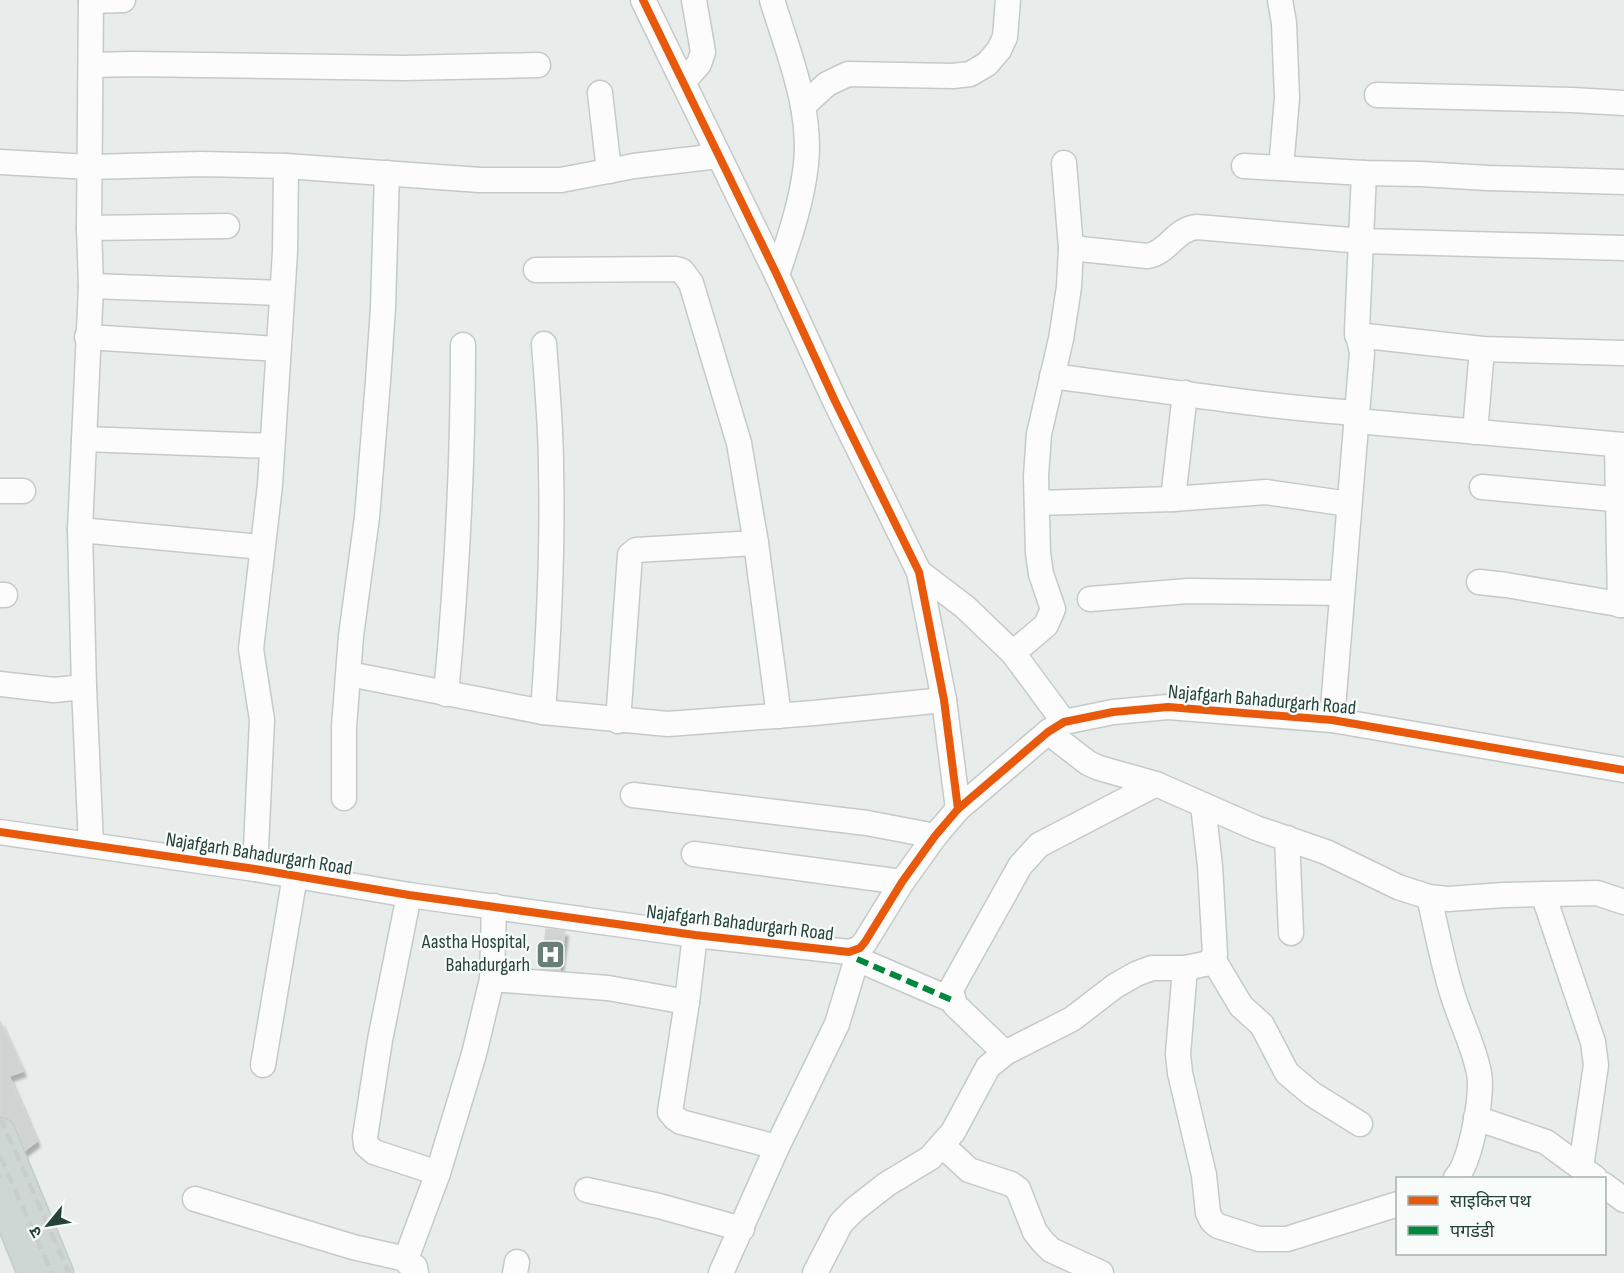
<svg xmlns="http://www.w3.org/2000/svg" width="1624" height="1273" font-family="'Sofia Sans Condensed','Noto Sans Devanagari',sans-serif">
	<defs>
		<filter id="shadow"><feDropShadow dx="3" dy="5.5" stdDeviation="1.5" flood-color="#0004"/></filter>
	</defs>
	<rect width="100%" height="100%" fill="#e8edeb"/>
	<g fill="#cfd4d2" stroke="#d1d6d4" stroke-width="1.5" filter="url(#shadow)">
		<polygon points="546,929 565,931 559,976 541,974"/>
		<polygon points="0,1021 23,1071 9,1076 37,1141 12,1160 0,1132"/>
	</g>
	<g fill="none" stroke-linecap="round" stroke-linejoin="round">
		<defs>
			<g id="minor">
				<polyline points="643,0 777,275 835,401 919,572 944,700 958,809"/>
				<path d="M772,0C788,52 812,109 806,164C802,202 789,239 777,275"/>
				<polyline points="1280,0 1284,23 1287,98 1281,168"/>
				<polyline points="91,1 123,0"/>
				<polyline points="91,65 134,64 403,68 538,65"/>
				<polyline points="683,82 699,64 703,52 694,0"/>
				<polyline points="600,93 609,171"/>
				<polyline points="1377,95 1572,100 1624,103"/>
				<polyline points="803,106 827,84 848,74 953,76 970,74 987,64 999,50 1005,37 1008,0"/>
				<polyline points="0,162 90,167 201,164 286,166 480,180 561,180 634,166 718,156"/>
				<polyline points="1244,166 1364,173 1421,174 1488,178 1624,182"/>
				<polyline points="89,228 227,226"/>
				<path d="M1071,248L1147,256C1168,253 1175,229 1197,227L1362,241L1624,248"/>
				<polyline points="536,270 676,269 682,271 691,283 739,443 756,543 779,716"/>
				<polyline points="91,286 282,293"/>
				<polyline points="1357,335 1482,349 1624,353"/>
				<polyline points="87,337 278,349"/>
				<path d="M1052,376C1154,389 1255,406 1357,413"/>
				<polyline points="1357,421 1624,445"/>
				<polyline points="1475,432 1482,349"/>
				<polyline points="84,439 272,446"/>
				<polyline points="1617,445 1620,605"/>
				<polyline points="1482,487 1624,500"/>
				<polyline points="0,491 23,491"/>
				<polyline points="1173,499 1185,393"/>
				<polyline points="1037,503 1173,499 1266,492 1349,504"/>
				<polyline points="80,530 262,547"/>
				<polyline points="919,572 965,607 1013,653 1064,722"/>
				<polyline points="1479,582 1506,585 1624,605"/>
				<polyline points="0,595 5,595"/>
				<polyline points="1090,599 1188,591 1342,593"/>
				<polyline points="1013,653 1046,625 1053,609 1041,574 1038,553 1036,476 1039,434 1061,339 1069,287 1071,248 1064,163"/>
				<polyline points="349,674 543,712 668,724 814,713 944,700"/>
				<polyline points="0,684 54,690 84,687 80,530 91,286 89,228 91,0"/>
				<polyline points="84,687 91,845"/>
				<path d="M446,694C457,578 463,461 463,345"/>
				<path d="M543,712C549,631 553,550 551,468C551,427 547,385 544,344"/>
				<polyline points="1332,720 1362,353 1357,330 1364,173"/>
				<polyline points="618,721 630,555 636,550 756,543"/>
				<polyline points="1048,732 1088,763 1099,768 1156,784 1256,828 1326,852 1398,887 1429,897 1448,899 1504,895 1597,893 1624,902"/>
				<polyline points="633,795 867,823 935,836"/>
				<polyline points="344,798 344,727 351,636 367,517 378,381 383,308 387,173"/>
				<polyline points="0,832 255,869 409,895 695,935 849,952 860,948 865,942 902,882 935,836 958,809 1048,732 1064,722 1113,712 1168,707 1332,720 1624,770"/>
				<polyline points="1287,838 1291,933"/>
				<polyline points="694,854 902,882"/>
				<polyline points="255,869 262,720 251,649 270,485 285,252 286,166"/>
				<polyline points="1543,894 1593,1042 1596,1065 1581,1167"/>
				<polyline points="409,895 380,1040 365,1137 366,1145 374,1152 438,1173"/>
				<path d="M1429,897C1437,931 1443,966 1454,999C1462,1024 1474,1047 1479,1073C1483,1095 1471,1161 1456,1178"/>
				<polyline points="695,935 687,1002 670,1112 675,1118 681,1122 777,1147"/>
				<polyline points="857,959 952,1000"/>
				<polyline points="1213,959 1241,1006 1262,1025 1287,1073 1312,1094 1360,1124"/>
				<polyline points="1185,968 1178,1054 1180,1073 1204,1175 1208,1213 1212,1221 1218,1226 1259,1239 1287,1239 1398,1204"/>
				<polyline points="492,979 608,988 687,1002"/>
				<polyline points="1005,1053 955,1005 951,990 954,984 1020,866 1039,845 1156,784"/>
				<polyline points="263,1065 295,876"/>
				<polyline points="1476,1118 1546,1142 1595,1178"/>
				<polyline points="942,1145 969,1170 1011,1184 1018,1189 1035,1232 1043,1242 1051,1250 1101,1273"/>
				<polyline points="1604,1185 1624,1200"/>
				<polyline points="587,1190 659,1206 742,1229"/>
				<polyline points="195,1199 353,1247 406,1259"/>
				<polyline points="416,1273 415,1267 408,1263 406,1259 438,1173 474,1054 492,979 494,906"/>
				<polyline points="515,1273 517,1262"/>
				<polyline points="721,1273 777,1147 837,1024 860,948"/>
				<polyline points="815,1273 841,1223 855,1209 887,1184 930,1158 953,1132 988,1067 1005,1053 1072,1019 1115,986 1136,974 1152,968 1185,968 1205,964 1213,959 1215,954 1210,866 1203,805"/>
			</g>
			<g id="major">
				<polyline points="0,1133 58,1273"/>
				<polyline points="0,1192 33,1273"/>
			</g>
		</defs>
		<use href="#minor" stroke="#c5cac8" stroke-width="27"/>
		<use href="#major" stroke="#c3ccc9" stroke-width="33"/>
		<use href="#minor" stroke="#fcfcfc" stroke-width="24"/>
		<use href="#major" stroke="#cfd7d5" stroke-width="30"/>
		<g stroke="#c9cdcc" stroke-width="4.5" stroke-dasharray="12 6" stroke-linecap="butt">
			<polyline points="0,1117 69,1273"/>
			<polyline points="0,1156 52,1273"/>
		</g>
		<polyline stroke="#00873e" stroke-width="6" stroke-dasharray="12 6" stroke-linecap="butt" points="857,959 952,1000"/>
		<defs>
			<g id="cycleway">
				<polyline points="643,0 777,275 835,401 919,572 944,700 958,809"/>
				<polyline points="0,832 255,869 409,895 695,935 849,952 860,948 865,942 902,882 935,836 958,809 1048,732 1064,722 1113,712 1168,707 1332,720 1624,770"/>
			</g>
		</defs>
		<use href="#cycleway" stroke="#f7fbf9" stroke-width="11"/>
		<use href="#cycleway" stroke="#e8590c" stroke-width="8"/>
	</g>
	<defs>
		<symbol id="hospital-square" viewBox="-11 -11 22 22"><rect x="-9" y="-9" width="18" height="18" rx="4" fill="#697e78" stroke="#f7fbf9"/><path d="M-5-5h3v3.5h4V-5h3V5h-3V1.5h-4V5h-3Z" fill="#fff"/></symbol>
	</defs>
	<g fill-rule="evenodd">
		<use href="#hospital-square" x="534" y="938" width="33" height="33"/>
	</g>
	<g text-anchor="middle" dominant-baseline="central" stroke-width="4.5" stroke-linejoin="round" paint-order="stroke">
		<g font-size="20" fill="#24423a" stroke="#f7fbf9">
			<text transform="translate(1262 700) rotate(5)">Najafgarh Bahadurgarh Road</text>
			<text transform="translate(259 854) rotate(9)">Najafgarh Bahadurgarh Road</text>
			<text transform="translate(740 923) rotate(7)">Najafgarh Bahadurgarh Road</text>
		</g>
		<g font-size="20" fill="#24423a" stroke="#f7fbf9" text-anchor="end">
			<text x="530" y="942">Aastha Hospital,<tspan x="530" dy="23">Bahadurgarh</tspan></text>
		</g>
	</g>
	<rect x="1396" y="1177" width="210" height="78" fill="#f7fbf9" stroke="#a3b1ad" stroke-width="1.5"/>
	<rect x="1408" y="1196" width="30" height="9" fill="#e8590c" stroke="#a3b1ad" stroke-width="1.5"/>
	<text x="1450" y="1207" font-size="18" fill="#24423a">साइकिल पथ</text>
	<rect x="1408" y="1226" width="30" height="9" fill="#00873e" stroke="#a3b1ad" stroke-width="1.5"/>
	<text x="1450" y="1237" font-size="18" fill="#24423a">पगडंडी</text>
	<g transform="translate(48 1225) rotate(240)" stroke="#f7fbf9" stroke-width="4.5" paint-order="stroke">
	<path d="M0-4.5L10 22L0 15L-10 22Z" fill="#24423a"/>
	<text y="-9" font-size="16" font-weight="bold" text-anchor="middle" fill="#24423a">उ</text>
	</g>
</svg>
